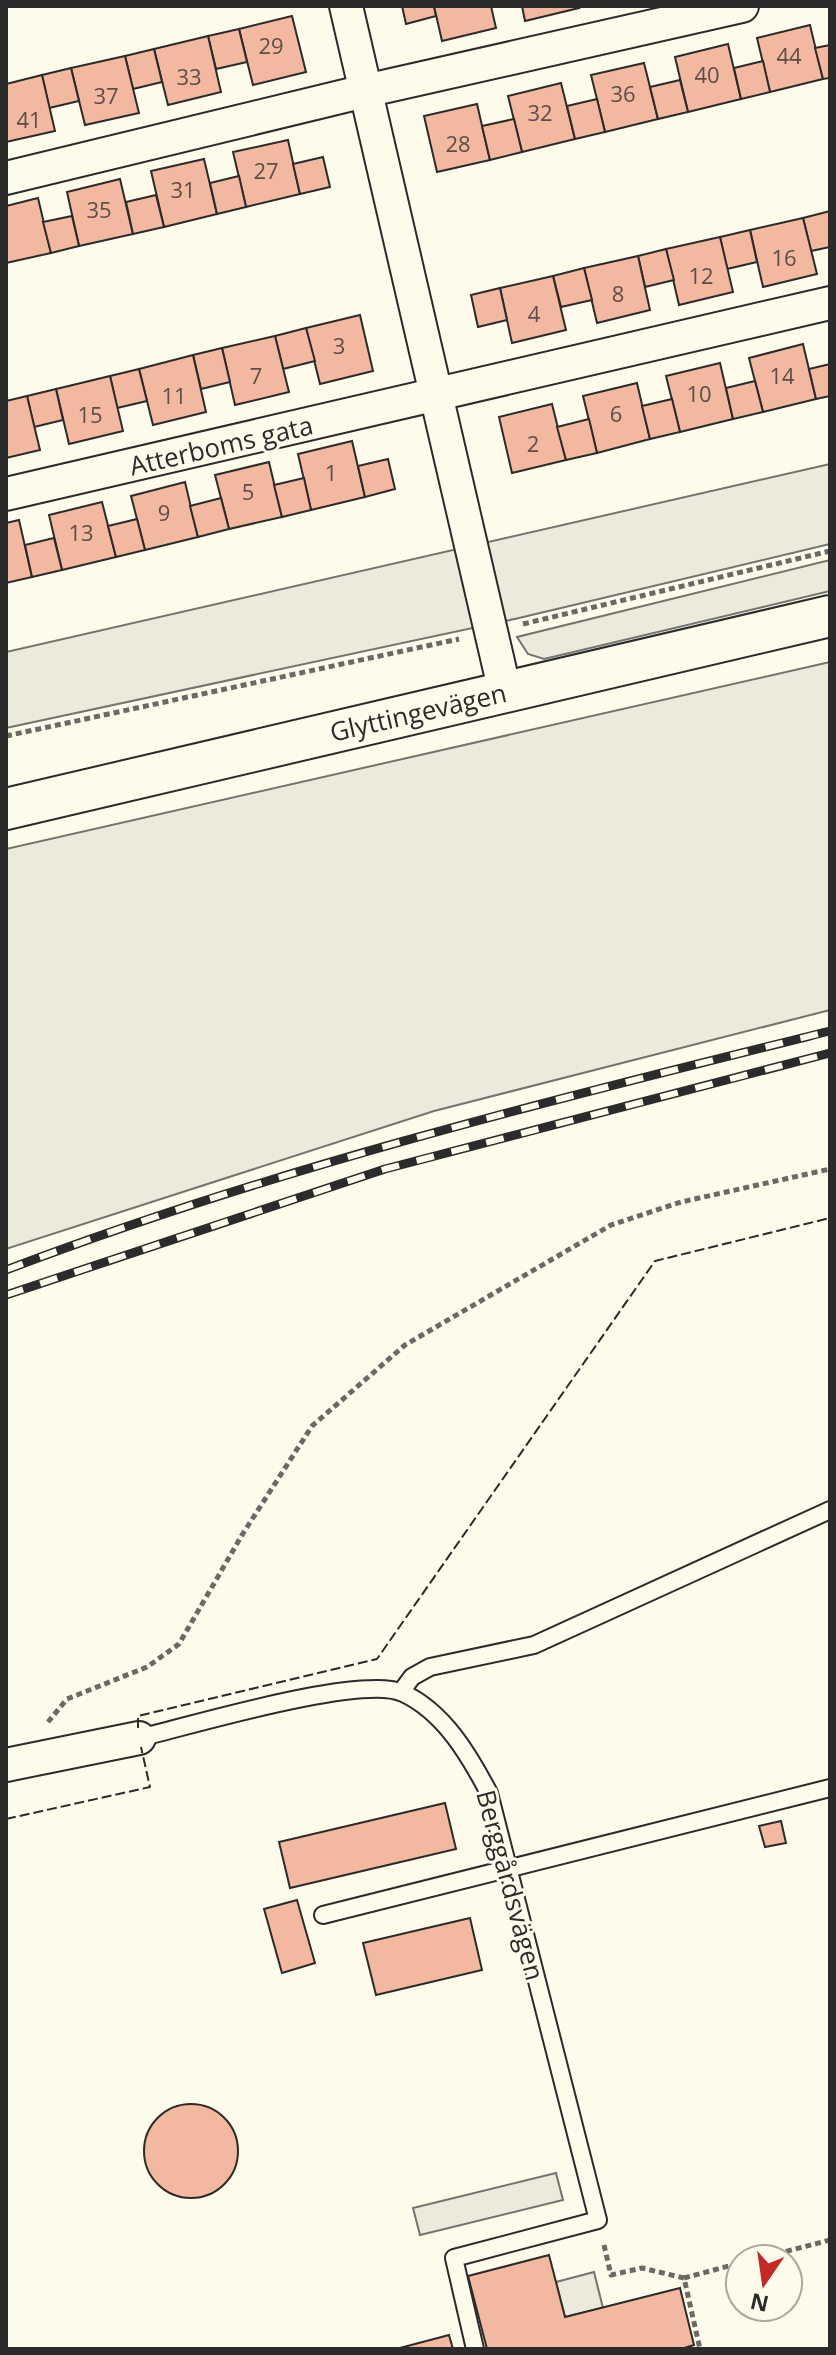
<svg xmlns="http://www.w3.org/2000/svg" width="836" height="2355" font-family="'Open Sans',sans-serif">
	<rect width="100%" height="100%" fill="#fdfbea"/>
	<g fill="#ecebdb" stroke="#74746e" stroke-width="2">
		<polygon points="830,464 830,544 519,618 6,728 6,652"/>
		<polygon points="830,560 830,591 544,659 528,654 517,637"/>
		<polygon points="830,662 830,1010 434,1111 6,1249 6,849"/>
	</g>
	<g fill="#eceadb" stroke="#74746e" stroke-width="2">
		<polygon points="556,2173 563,2200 420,2235 413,2208"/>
		<polygon points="594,2272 603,2308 565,2317 556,2282"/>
	</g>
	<g fill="#f2b8a0" stroke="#2b2b2b" stroke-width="2">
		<polygon points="402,6 434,6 436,16 406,24"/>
		<polygon points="434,6 491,6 496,28 442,41"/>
		<polygon points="522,6 578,6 579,8 525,21"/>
		<polygon points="292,16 306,72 253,85 239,29"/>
		<polygon points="810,25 823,79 770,92 757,38"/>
		<polygon points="239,29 247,62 216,69 208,36"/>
		<polygon points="208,36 221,92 168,105 154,49"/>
		<polygon points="728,44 741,99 688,112 675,57"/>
		<polygon points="830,45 830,78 823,79 815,48"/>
		<polygon points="154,49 162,82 133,89 125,56"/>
		<polygon points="125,56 139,113 85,125 71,68"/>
		<polygon points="763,61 770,92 741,99 734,68"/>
		<polygon points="644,63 658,119 605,132 591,75"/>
		<polygon points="71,68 79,101 49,108 42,75"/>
		<polygon points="42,75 55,131 6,142 6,84"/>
		<polygon points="680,80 688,112 658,119 650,87"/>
		<polygon points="561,83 575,139 522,152 508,96"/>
		<polygon points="597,99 605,132 575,139 567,106"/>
		<polygon points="477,104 490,160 437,172 424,116"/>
		<polygon points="514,119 522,152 490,160 482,126"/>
		<polygon points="288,140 300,194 246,207 233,152"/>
		<polygon points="323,157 330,187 300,194 293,164"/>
		<polygon points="204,159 217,214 164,227 151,171"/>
		<polygon points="239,176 246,207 217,214 210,183"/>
		<polygon points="120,179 133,234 79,246 67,192"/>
		<polygon points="156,195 164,227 133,234 126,202"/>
		<polygon points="38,198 51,253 6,263 6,206"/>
		<polygon points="830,211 830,247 811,251 803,218"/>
		<polygon points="72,216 79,246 51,253 43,222"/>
		<polygon points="803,218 817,274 763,287 750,230"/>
		<polygon points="750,230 757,262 727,269 720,237"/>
		<polygon points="720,237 733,292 679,305 666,249"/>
		<polygon points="666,249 674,280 645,287 638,256"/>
		<polygon points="638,256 650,310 597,323 584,268"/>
		<polygon points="584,268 592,300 561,307 553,276"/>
		<polygon points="553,276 566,330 512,343 500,288"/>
		<polygon points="500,288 507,320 478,327 471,295"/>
		<polygon points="360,315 373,371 320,384 306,328"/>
		<polygon points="306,328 315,361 283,369 275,336"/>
		<polygon points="275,336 289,392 235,405 222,348"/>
		<polygon points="803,344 816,399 763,412 749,358"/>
		<polygon points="222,348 230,382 201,389 193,355"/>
		<polygon points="193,355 206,412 153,425 139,369"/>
		<polygon points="720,363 733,419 680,432 666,376"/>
		<polygon points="830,364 830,396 816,399 809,369"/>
		<polygon points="139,369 147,401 117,408 110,376"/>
		<polygon points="110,376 123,431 69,444 56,389"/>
		<polygon points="755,381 763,412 733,419 726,388"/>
		<polygon points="637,383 650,439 597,453 583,396"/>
		<polygon points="56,389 63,420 34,427 27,396"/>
		<polygon points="27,396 40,450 6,458 6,401"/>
		<polygon points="672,399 680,432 650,439 642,406"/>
		<polygon points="552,404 566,460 512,473 499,417"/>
		<polygon points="589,419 597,453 566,460 557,427"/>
		<polygon points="352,441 365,497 311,510 298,454"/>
		<polygon points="388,459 395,489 365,497 358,466"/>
		<polygon points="269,462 282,517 229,529 215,475"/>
		<polygon points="304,478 311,510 282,517 274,485"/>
		<polygon points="185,482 198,537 145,550 131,496"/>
		<polygon points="221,498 229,529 198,537 190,506"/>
		<polygon points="102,502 116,557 62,570 49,515"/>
		<polygon points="137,519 145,550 116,557 108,526"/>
		<polygon points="19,520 32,577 6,583 6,523"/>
		<polygon points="54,538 62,570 32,577 25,545"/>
		<polygon points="445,1803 456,1849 290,1888 279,1842"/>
		<polygon points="781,1821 786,1843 765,1847 759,1826"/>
		<polygon points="297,1900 315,1963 282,1973 264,1909"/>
		<polygon points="470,1918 482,1970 376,1995 363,1943"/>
		<circle cx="191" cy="2151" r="47"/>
		<polygon points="549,2255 565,2317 680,2288 694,2345 681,2349 487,2349 468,2276"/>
		<polygon points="449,2335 453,2349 396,2349"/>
	</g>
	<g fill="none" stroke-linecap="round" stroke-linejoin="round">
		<defs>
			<g id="service">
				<polyline points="401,1692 412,1677 430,1667 534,1645 830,1510"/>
				<path d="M139,1738C189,1726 362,1674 403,1693C444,1712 469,1755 489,1793L598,2220L454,2258L475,2349"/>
				<polyline points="323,1915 830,1788"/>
			</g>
			<g id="minor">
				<polyline points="346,6 505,692"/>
				<polyline points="6,178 365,91 742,6"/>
				<polyline points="6,494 830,303"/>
				<polyline points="6,1765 139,1738"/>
			</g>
			<polyline id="tertiary" points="6,809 830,616"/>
		</defs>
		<use href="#service" stroke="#2b2b2b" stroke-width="20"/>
		<use href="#minor" stroke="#2b2b2b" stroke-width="36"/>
		<use href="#tertiary" stroke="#2b2b2b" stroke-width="44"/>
		<g stroke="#6a6964" stroke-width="5" stroke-dasharray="6 4" stroke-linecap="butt">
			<polyline points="523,624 830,551"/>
			<polyline points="6,736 459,639"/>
			<polyline points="48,1722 67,1699 147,1667 179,1644 242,1535 312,1426 405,1345 611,1225 681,1202 830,1169"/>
			<polyline points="604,2245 611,2275 642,2268 684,2278 700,2349"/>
			<polyline points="757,2259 830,2240"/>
			<polyline points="684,2278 740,2263"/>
		</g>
		<use href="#service" stroke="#fdfbea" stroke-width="16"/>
		<use href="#minor" stroke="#fdfbea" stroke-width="32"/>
		<use href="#tertiary" stroke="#fdfbea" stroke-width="40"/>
		<defs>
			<g id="rail">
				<path d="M6,1270C274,1168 552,1100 830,1031"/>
				<polyline points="6,1295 385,1169 830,1053"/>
			</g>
		</defs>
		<use href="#rail" stroke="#2b2b2b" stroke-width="9"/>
		<use href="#rail" stroke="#fdfbea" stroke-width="6" stroke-dasharray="18" stroke-linecap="butt"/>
		<g stroke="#2b2b2b" stroke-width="2" stroke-dasharray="10 4" stroke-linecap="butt">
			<polyline points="138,1728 138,1716 377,1659 655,1261 830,1218"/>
			<polyline points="6,1819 150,1787 141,1747"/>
		</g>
	</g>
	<g text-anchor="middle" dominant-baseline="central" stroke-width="6" stroke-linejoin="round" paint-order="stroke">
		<g font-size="22" fill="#5d4e48">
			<text x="271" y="45">29</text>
			<text x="789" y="55">44</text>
			<text x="707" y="74">40</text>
			<text x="189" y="76">33</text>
			<text x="623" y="93">36</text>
			<text x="106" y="95">37</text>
			<text x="540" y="112">32</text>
			<text x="29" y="119">41</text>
			<text x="458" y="143">28</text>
			<text x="266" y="170">27</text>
			<text x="183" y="189">31</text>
			<text x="99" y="209">35</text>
			<text x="784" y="257">16</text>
			<text x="701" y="275">12</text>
			<text x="618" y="293">8</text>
			<text x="534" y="313">4</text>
			<text x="339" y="345">3</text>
			<text x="256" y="375">7</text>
			<text x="782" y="375">14</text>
			<text x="699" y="393">10</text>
			<text x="174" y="395">11</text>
			<text x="616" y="413">6</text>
			<text x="90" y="414">15</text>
			<text x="533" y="443">2</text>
			<text x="331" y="472">1</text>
			<text x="248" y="491">5</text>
			<text x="164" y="512">9</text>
			<text x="81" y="532">13</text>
		</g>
		<g font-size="26" fill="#2b2b2b" stroke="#fdfbea">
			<text transform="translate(221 445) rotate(-13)">Atterboms gata</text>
			<text transform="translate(418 712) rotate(-13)">Glyttingevägen</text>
			<text transform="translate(511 1885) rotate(75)">Berggårdsvägen</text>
		</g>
	</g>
	<rect width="836" height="2355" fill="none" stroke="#2b2b2b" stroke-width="16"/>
	<g transform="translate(764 2283) rotate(193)"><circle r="38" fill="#fdfbea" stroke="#a9a89e" stroke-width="2"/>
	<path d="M0-6L14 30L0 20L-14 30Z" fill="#c62828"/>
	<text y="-12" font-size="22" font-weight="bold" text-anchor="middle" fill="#2b2b2b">N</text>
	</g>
</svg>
